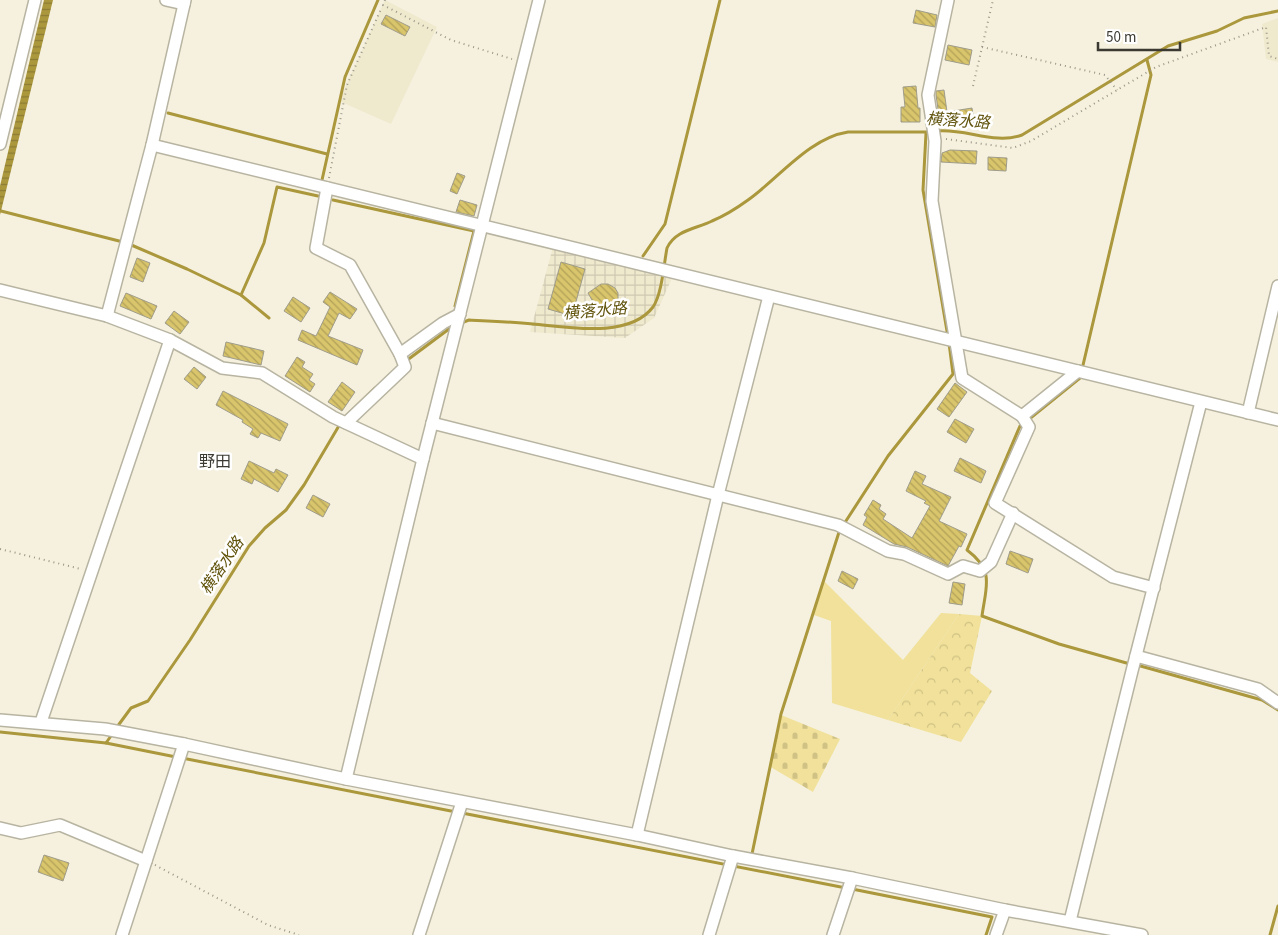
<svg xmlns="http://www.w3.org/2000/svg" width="1278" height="935" font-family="'Source Sans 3','Noto Sans JP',sans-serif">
	<defs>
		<pattern id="industrial-grid" width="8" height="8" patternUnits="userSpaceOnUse" patternTransform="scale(1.25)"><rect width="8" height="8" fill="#efe9ce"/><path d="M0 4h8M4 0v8" fill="none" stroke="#cec9b1"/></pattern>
		<pattern id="forest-crowns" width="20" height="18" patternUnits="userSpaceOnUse" patternTransform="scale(1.25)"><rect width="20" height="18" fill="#f1e19a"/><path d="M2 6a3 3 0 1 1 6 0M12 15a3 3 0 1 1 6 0" fill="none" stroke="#d0c285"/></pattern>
		<pattern id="cemetery-stones" width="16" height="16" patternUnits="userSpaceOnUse" patternTransform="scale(1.25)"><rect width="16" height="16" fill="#f1e19a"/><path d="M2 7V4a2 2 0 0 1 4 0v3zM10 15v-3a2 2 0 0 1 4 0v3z" fill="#d0c285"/></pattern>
		<pattern id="water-rules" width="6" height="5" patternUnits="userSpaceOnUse" patternTransform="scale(1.25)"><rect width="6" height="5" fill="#ab973c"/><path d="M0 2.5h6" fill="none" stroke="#8c7c33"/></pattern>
		<pattern id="building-back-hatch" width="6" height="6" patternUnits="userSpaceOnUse" patternTransform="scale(1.25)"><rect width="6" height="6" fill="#d9c56b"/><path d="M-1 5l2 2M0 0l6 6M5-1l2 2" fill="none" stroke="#b1a159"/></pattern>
	</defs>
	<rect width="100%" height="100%" fill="#f5f1de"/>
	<g fill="#efe9ce">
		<polygon points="385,0 437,27 391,124 339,101"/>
		<polygon points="1278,18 1278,62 1266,59 1262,24"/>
	</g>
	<polygon fill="url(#industrial-grid)" points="553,247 673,276 654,318 625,338 530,332"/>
	<polygon fill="#f1e19a" points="824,581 903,660 941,613 959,614 888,720 832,703 831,621 814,615"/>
	<polygon fill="url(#forest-crowns)" points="959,614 982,616 970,673 992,691 961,742 888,720"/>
	<polygon fill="url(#cemetery-stones)" points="781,715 840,739 813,792 769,766"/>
	<polygon fill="url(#water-rules)" points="44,0 53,0 0,215 0,186"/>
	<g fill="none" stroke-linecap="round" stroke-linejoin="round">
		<g stroke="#ab973c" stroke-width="3">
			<polyline points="168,113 327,154"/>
			<path d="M937,131C965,128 995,145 1022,135L1168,46L1217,31L1244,18L1278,11"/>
			<polyline points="926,133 923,190 948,337"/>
			<polyline points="322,180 345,77 378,0"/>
			<polyline points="333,200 474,231 455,306"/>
			<polyline points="1,211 123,242"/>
			<polyline points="129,244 187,269 241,295 269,318"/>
			<polyline points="643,256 665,224 720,0"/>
			<polyline points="241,295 264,243 277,187 318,196"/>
			<path d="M461,323L469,320C490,321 512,322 533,324C567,327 629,339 653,307C662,294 664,263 667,248C675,230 696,229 712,221C724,216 737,208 748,200C779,178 809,138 848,132H931"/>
			<polyline points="406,361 453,326"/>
			<polyline points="345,417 375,388"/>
			<polyline points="1028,420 1080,378 1151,75 1147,60"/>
			<path d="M1023,424L1020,426L967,550C995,571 986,586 982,616L1059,644L1130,664"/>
			<polyline points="844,524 888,456 953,374 949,343"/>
			<polyline points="1137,665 1262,700 1278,710"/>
			<polyline points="117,727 131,708 148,701 190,640 249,546 265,528 286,510 304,485 340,424"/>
			<polyline points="0,732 106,743 113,733"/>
			<polyline points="106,743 176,757"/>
			<polyline points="182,758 456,812"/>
			<polyline points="462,813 846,888"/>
			<polyline points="752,854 781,714 840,529"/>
			<polyline points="852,889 992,917 986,935"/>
			<polyline points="1270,935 1278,906"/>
		</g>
	</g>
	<g fill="url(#building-back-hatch)" stroke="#9f9c8a">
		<polygon points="916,10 937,15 935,27 913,23"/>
		<polygon points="386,15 410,27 405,36 381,24"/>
		<polygon points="948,45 972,50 969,65 945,60"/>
		<polygon points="916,86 918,108 920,108 920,122 901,122 901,107 905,107 903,87"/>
		<polygon points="944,90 947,112 972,108 974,123 954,125 953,122 940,123 936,95 936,91"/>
		<polygon points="950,150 977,151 976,164 941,162 942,153"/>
		<polygon points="988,157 1007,158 1006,171 988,170"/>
		<polygon points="457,173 465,176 457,194 450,191"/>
		<polygon points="460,200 477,205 474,216 456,212"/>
		<polygon points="137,258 150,263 143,282 130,277"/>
		<polygon points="561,262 585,269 572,316 548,309"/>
		<polygon points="601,284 608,284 615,288 618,293 618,300 615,307 609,310 602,310 596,307 588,293"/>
		<polygon points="330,292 357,309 350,319 339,313 328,336 363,350 357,365 298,340 302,330 316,336 330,307 323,302"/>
		<polygon points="126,293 157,306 151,319 120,306"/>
		<polygon points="293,297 310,308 301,322 284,311"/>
		<polygon points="174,311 189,322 180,334 165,323"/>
		<polygon points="226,342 264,351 261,365 223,356"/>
		<polygon points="297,357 305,362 302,367 313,374 309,380 315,384 310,392 285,376"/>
		<polygon points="194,367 206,377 197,389 184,379"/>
		<polygon points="342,382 355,392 342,411 328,402"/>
		<polygon points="955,383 967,392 949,417 937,409"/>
		<polygon points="223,391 288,424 280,441 261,433 258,438 250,434 253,429 242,422 243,420 216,405"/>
		<polygon points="955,419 974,429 966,443 947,432"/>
		<polygon points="960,458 986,471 981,483 954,471"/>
		<polygon points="249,461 274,473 276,469 288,475 278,492 254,479 252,484 241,479"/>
		<polygon points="915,471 926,476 922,484 951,497 939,521 967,534 961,547 959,546 948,566 907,547 894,544 863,525 867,517 864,515 873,500 881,505 879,509 886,514 883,519 912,538 930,506 924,503 926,501 906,491"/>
		<polygon points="313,495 330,504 323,517 306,508"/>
		<polygon points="1010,551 1033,559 1028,573 1006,564"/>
		<polygon points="842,571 858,579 853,589 838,581"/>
		<polygon points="953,582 965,584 962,605 949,603"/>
		<polygon points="44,855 69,863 63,881 38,872"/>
	</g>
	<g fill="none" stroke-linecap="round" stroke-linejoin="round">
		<defs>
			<g id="minor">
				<polyline points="166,0 184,4"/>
				<polyline points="948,0 928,95 935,141 932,201 962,378 1022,416 1029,427 995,503 1113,577 1154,588"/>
				<polyline points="0,144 35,0"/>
				<polyline points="152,145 1278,420"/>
				<polyline points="327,188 316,248 350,265 400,354 405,367 346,423"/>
				<polyline points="0,290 107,316 170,340 222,368 262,373 333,417 423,459"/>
				<polyline points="107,316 152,145 185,0"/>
				<polyline points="400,354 443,323 460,314"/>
				<polyline points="1248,413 1278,286"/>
				<polyline points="1022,416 1078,371"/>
				<polyline points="432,423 838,525 888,551 904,554 948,574 963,566 980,571 991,562 1013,513"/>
				<polyline points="1136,656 1258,689 1278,703"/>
				<polyline points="0,720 105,729 184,744 346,779 637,835 733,856 852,878 1005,910 1142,935"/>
				<polyline points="41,722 170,340"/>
				<polyline points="346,779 423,459 539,0"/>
				<polyline points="0,828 21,833 60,825 146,861"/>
				<polyline points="637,835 718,495 769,296"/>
				<polyline points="1070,921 1132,671 1201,402"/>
				<polyline points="122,935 184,744"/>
				<polyline points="419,935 462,802"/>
				<polyline points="709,935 733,856"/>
				<polyline points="833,935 852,878"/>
				<polyline points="996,935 1005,910"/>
			</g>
		</defs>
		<use href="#minor" stroke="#b8b4a2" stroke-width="14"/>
		<g stroke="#9a978a" stroke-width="2" stroke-dasharray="1 4" stroke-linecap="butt">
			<polyline points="385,0 383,5 451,40 512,59"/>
			<polyline points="982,47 1105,75 1117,90"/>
			<polyline points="973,86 993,0"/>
			<polyline points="946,139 1013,148 1031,141 1156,67 1266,27 1269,56 1278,59"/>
			<polyline points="329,178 347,85 381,9"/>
			<polyline points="0,549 81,569"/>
			<polyline points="155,865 268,925 299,935"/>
		</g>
		<use href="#minor" stroke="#fff" stroke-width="11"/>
	</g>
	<g text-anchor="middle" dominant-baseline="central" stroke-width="5" stroke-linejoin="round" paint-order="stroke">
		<g font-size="16" font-style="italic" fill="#61540d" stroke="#fff">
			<text transform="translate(958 121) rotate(4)">横落水路</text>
			<text transform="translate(595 311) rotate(-5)">横落水路</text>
			<text transform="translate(222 566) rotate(-56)">横落水路</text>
		</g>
		<g font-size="16" fill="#3b3931" stroke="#fff">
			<text x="215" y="462">野田</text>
		</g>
	</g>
	<path d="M1098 42v8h82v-8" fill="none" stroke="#3b3931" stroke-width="2.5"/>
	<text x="1106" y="42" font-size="15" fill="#3b3931" stroke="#ffffff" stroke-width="4" paint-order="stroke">50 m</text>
</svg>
